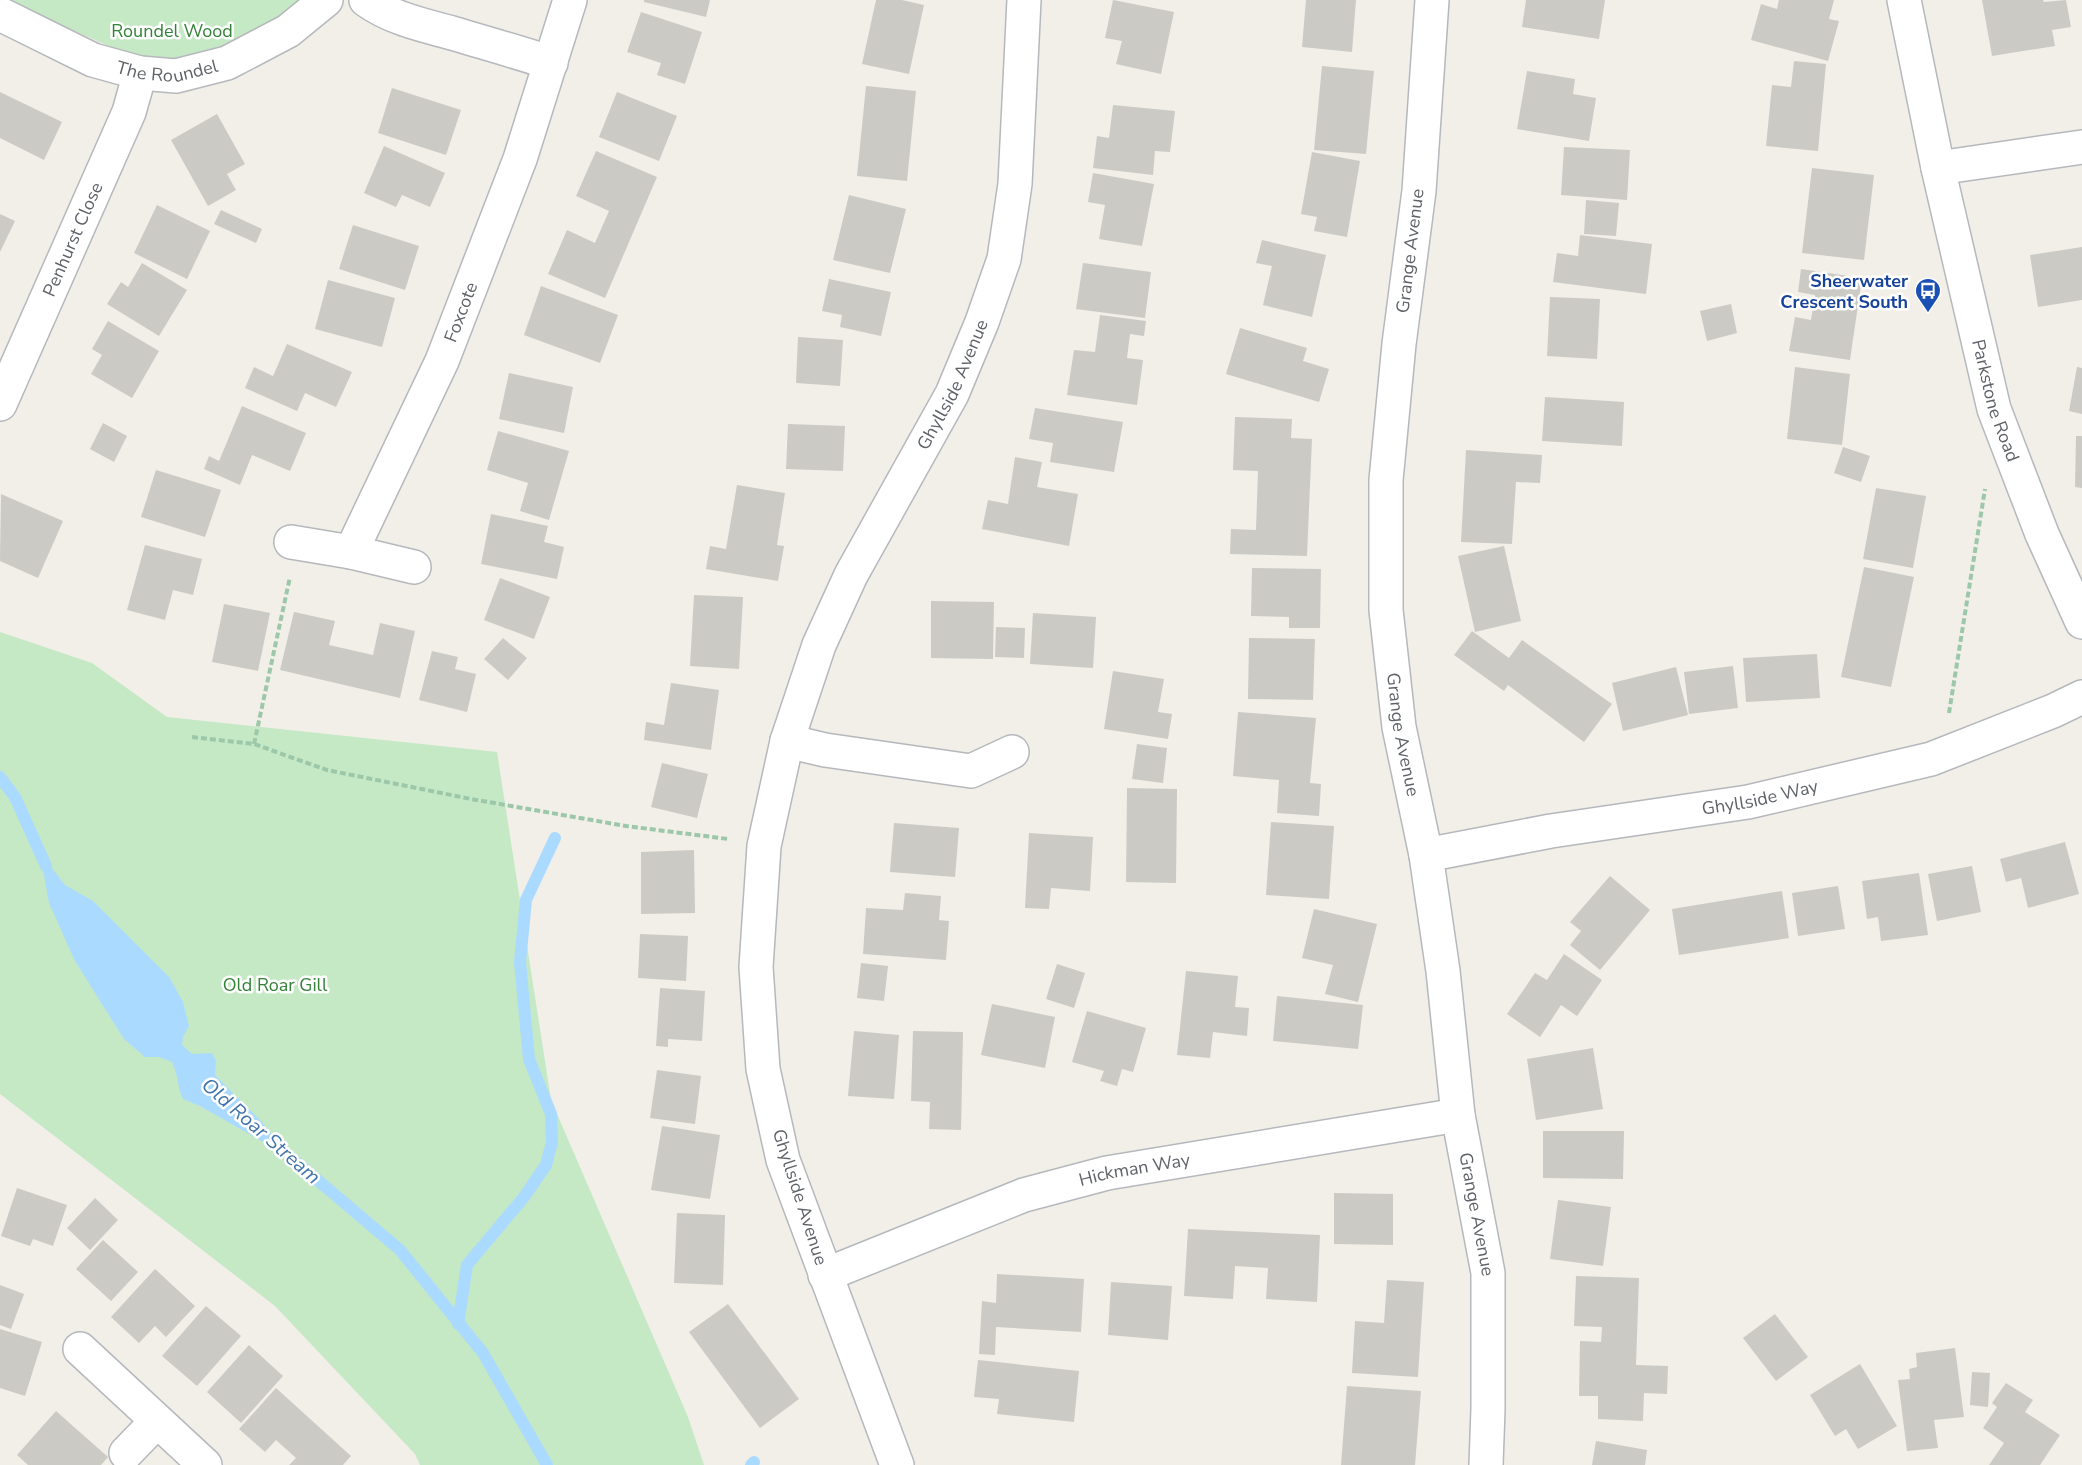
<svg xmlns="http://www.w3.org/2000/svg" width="2082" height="1465" font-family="'Nunito Sans',sans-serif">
	<rect width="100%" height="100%" fill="#f1efe8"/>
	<g fill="#c5e8c5">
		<polygon points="4,0 302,0 282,19 228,51 171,63 118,50"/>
		<polygon points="0,632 92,663 167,717 497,752 551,1100 688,1417 704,1465 420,1465 415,1454 275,1306 0,1094"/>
	</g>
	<path fill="#aadaff" d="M40,853L65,885L93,901L169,977L183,1002L189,1026L183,1037L182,1045L192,1054L212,1053L216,1061L215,1075L259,1119L293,1159L200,1106L183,1099C177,1086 178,1074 172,1062L159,1057H145L124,1039L75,961L49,903Z"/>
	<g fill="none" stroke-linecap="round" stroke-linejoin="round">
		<g stroke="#aadaff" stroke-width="12">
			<polyline points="0,777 15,797 46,866"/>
			<polyline points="281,1149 400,1250 483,1353 547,1465"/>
			<polyline points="458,1324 467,1265 524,1197 546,1165 552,1142 551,1114 529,1059 520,962 526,900 555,838"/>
			<polyline points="751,1465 754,1462"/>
		</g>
	</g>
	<g fill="#cccac5">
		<polygon points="644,0 710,0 706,17 644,2"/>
		<polygon points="876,0 902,0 924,5 909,74 862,64"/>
		<polygon points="1113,0 1174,12 1161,74 1116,64 1122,41 1105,38"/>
		<polygon points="1306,0 1356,0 1352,52 1302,47"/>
		<polygon points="1526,0 1605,0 1599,39 1522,27"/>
		<polygon points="1779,0 1834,0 1829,19 1839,21 1828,61 1751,40 1761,4 1777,9"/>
		<polygon points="1982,0 2043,0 2044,2 2066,0 2071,27 2052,30 2055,46 1992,56"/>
		<polygon points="641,12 702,32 685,84 657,75 661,63 627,52"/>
		<polygon points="1794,61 1826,64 1818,151 1766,146 1772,85 1791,87"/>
		<polygon points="1322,66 1374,71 1366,154 1314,150"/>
		<polygon points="1527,71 1575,79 1573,94 1596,98 1589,141 1517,129"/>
		<polygon points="866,86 916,91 907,181 857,176"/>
		<polygon points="392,88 461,110 446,155 378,133"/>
		<polygon points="0,92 62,122 44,160 0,138"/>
		<polygon points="617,92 677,116 659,161 599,137"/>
		<polygon points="1113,105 1175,111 1170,152 1155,151 1153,175 1093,168 1097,136 1109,138"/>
		<polygon points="217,114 245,164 227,174 236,190 208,206 171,140"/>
		<polygon points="384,146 445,173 430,207 402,195 396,207 364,193"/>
		<polygon points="1564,147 1630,150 1627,200 1561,195"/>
		<polygon points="596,151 657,177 605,298 548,274 567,230 595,243 609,211 576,196"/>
		<polygon points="1312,152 1360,161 1347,237 1314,231 1317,217 1301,214"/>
		<polygon points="1812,168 1874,175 1864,260 1802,253"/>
		<polygon points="1093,173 1154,184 1142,246 1099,239 1105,205 1088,202"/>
		<polygon points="849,195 906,209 890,273 833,260"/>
		<polygon points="1586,200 1619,203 1616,236 1584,234"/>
		<polygon points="157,205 210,231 187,279 134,253"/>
		<polygon points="221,210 262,229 256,243 214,224"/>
		<polygon points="0,214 15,221 0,252"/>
		<polygon points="353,225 419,246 405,290 339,269"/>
		<polygon points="1580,235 1652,244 1646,294 1553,282 1557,253 1578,256"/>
		<polygon points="1262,240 1326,255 1312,317 1263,305 1272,266 1256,263"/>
		<polygon points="2082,247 2082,300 2038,307 2030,255"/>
		<polygon points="142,263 187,290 159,336 107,304 121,282 128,287"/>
		<polygon points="1083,263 1151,272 1145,318 1076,309"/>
		<polygon points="1801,269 1862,278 1850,360 1789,351 1795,317 1811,320 1815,295 1798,292"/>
		<polygon points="829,279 891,292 881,336 840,327 842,315 822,311"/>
		<polygon points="328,280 395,298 382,347 315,329"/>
		<polygon points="541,286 618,315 600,363 524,335"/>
		<polygon points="1550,297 1600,299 1597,359 1547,356"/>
		<polygon points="1731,304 1737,333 1707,341 1700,311"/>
		<polygon points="1100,315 1146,321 1144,336 1130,334 1127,358 1143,360 1137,405 1067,395 1074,350 1095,352"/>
		<polygon points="108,321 159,351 132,398 91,374 102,355 92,349"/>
		<polygon points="1240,328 1307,348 1303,361 1329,369 1319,402 1226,374"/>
		<polygon points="798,337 843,340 840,386 796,383"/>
		<polygon points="287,344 352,372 336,407 305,393 297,411 245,388 254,367 273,376"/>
		<polygon points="1795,367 1850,374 1842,445 1787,439"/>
		<polygon points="2077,367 2082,368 2082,414 2069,411"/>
		<polygon points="509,373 573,387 564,433 499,419"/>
		<polygon points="1545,397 1624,402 1622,446 1542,441"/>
		<polygon points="242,406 306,433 290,471 252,455 240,485 204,469 209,456 219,461"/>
		<polygon points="1035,408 1123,422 1114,472 1050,462 1053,443 1029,439"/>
		<polygon points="1235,417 1292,419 1291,438 1312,439 1307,556 1230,554 1231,529 1256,530 1258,471 1233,470"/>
		<polygon points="103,423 127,436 114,462 90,449"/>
		<polygon points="788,424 845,426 843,471 786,469"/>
		<polygon points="498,431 569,451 549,520 520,511 528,483 487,470"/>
		<polygon points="2076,436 2082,436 2082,488 2075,487"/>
		<polygon points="1843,447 1870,456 1861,482 1834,473"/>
		<polygon points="1466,450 1542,455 1540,483 1516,482 1512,544 1461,542"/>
		<polygon points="1015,457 1042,462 1037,487 1078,494 1069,546 982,529 988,500 1008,504"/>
		<polygon points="156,470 221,490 205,537 141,517"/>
		<polygon points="737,485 785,493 777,545 784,546 778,581 706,569 710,546 726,549"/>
		<polygon points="1876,488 1926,496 1913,568 1863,559"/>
		<polygon points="1,494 63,521 38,578 0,561"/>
		<polygon points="491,514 548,526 544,542 564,547 557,579 481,564"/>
		<polygon points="145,545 202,559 193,595 173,590 165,620 127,610"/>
		<polygon points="1504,546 1521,621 1475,632 1458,556"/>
		<polygon points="1864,567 1914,577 1891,687 1841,677"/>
		<polygon points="1252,568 1321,569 1320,628 1289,628 1289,617 1251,616"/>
		<polygon points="500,578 550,597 534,639 484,620"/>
		<polygon points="694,595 743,597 739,669 690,666"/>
		<polygon points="931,601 994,602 993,659 931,658"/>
		<polygon points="224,604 270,613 258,671 212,662"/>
		<polygon points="294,612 335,621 329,645 373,655 380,623 415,631 400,698 280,670"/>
		<polygon points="1033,613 1096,617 1093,668 1030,664"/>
		<polygon points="996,627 1025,628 1024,658 995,657"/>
		<polygon points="1472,631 1509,658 1522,640 1612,704 1584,742 1508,685 1504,691 1454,655"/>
		<polygon points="503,638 527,658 508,680 484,659"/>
		<polygon points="1249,638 1315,639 1313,700 1248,699"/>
		<polygon points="432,651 458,657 455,669 476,674 467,712 419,700"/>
		<polygon points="1817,654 1820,698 1746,702 1743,658"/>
		<polygon points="1733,666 1738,708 1689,714 1684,672"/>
		<polygon points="1676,667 1688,715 1623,731 1612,683"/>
		<polygon points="1113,671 1164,679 1158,712 1172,714 1168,739 1104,729"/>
		<polygon points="671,683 719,690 711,750 644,740 646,722 664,725"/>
		<polygon points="1238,712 1316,718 1310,783 1321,784 1319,816 1277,813 1279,780 1233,776"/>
		<polygon points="1137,744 1167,748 1163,783 1132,779"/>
		<polygon points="662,763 708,774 697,818 651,807"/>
		<polygon points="1127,788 1177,789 1176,883 1126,882"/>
		<polygon points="1271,822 1334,826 1329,899 1266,895"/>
		<polygon points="894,823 959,828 955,877 890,872"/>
		<polygon points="1029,833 1093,837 1090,891 1051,888 1049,909 1025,908"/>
		<polygon points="2065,842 2079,894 2028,908 2021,878 2006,882 2000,859"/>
		<polygon points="694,850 695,913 641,914 641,852"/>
		<polygon points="1972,866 1981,912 1937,921 1928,874"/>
		<polygon points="1919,873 1928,935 1881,941 1878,917 1867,919 1862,881"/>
		<polygon points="1610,876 1650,910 1600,970 1570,945 1581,931 1570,922"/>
		<polygon points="1838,886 1845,929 1798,936 1792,893"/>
		<polygon points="1782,891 1789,938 1679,955 1672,909"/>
		<polygon points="905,893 941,896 939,920 949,921 946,960 863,954 866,908 903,910"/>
		<polygon points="1314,909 1377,924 1358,1002 1325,994 1333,965 1302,958"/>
		<polygon points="640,934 688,936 686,981 638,978"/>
		<polygon points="1564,954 1602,980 1577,1016 1561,1005 1540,1037 1507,1014 1535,973 1547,980"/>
		<polygon points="861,963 888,966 884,1001 857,998"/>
		<polygon points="1057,964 1085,973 1074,1008 1046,999"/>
		<polygon points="1186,971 1238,976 1235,1007 1249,1008 1247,1036 1213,1032 1210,1058 1177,1055"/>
		<polygon points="660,988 705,991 702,1041 668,1039 668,1047 656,1046"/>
		<polygon points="1277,996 1363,1005 1358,1049 1273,1041"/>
		<polygon points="992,1004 1055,1017 1045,1068 981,1055"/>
		<polygon points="1087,1011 1146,1028 1133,1072 1122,1069 1117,1086 1100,1081 1104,1071 1072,1062"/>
		<polygon points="854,1031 899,1035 894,1099 848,1096"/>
		<polygon points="913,1031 963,1032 961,1130 929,1129 930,1102 911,1101"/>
		<polygon points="1593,1048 1603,1109 1536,1120 1527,1059"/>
		<polygon points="657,1070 701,1076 695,1124 650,1118"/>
		<polygon points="662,1126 720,1135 710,1199 651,1190"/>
		<polygon points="1543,1131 1624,1131 1623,1179 1543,1178"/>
		<polygon points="17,1188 67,1205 53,1246 33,1239 30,1246 1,1236"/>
		<polygon points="1334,1193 1393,1194 1393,1245 1334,1244"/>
		<polygon points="95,1198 118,1220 90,1250 67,1228"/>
		<polygon points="1558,1200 1611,1207 1603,1266 1550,1259"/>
		<polygon points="677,1213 725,1215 723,1285 674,1283"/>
		<polygon points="1188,1229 1320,1235 1317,1302 1266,1299 1268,1268 1235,1266 1233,1299 1184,1296"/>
		<polygon points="103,1240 138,1272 111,1301 76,1269"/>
		<polygon points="155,1269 195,1306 166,1337 155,1326 139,1343 111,1317"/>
		<polygon points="997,1274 1084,1279 1081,1332 996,1327 995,1355 979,1354 982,1301 996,1303"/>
		<polygon points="1576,1276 1639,1278 1636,1365 1668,1366 1667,1394 1644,1393 1643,1421 1598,1419 1598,1396 1579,1396 1580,1341 1601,1342 1602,1327 1574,1326"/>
		<polygon points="1387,1280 1424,1282 1418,1377 1352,1373 1355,1321 1384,1323"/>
		<polygon points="1111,1282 1172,1286 1168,1340 1108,1335"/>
		<polygon points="0,1285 24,1294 11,1329 0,1325"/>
		<polygon points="728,1304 799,1399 760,1428 689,1332"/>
		<polygon points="206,1306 241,1336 197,1386 162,1356"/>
		<polygon points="1775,1314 1808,1357 1776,1381 1743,1338"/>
		<polygon points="0,1329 42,1342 25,1396 0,1388"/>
		<polygon points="249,1345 283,1376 241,1423 207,1392"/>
		<polygon points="1955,1348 1964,1417 1934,1420 1938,1448 1907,1451 1898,1380 1910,1379 1909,1369 1917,1367 1916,1353"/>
		<polygon points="978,1360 1079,1371 1074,1422 997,1414 999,1399 974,1397"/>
		<polygon points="1860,1364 1897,1426 1858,1449 1846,1429 1835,1436 1810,1395"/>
		<polygon points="1972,1372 1990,1373 1988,1407 1970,1405"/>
		<polygon points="2006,1383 2033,1400 2025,1412 2060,1435 2040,1465 1989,1465 2004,1443 1983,1428 1997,1407 1992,1403"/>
		<polygon points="1347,1386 1421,1391 1415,1465 1341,1465"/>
		<polygon points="276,1388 351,1456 343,1465 289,1465 296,1458 276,1440 265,1452 239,1429"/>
		<polygon points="56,1411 108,1457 101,1465 28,1465 17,1455"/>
		<polygon points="1596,1441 1647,1450 1645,1465 1592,1465"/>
	</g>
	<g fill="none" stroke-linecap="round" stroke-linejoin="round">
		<defs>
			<g id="minor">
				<path d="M366,0C391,18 422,25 452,33C485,43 518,52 551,63"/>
				<path id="s1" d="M1432,0L1419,191L1399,344L1386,480V610L1399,727L1426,855L1443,971L1458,1115L1488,1273V1409L1486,1465"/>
				<path id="s2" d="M1904,0L1938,168L1994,409L2042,534L2082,622"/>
				<path id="s3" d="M0,14L93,60L140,73L176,76L227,63L288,31L326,0"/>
				<polyline points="1938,168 2082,147"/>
				<path id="s4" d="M0,404L129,112L140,73"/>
				<polyline points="291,542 351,552 414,567"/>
				<path id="s5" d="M351,552L442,361L520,159L570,0"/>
				<polyline points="787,741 825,750 971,771 1012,752"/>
				<path id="s6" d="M1426,855L1551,831L1748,802L1931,759L2053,711L2082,697"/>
				<path id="s7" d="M825,1275L1024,1195L1107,1173L1458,1115"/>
				<polyline points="80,1349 205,1465"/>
				<polyline points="126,1453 157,1421"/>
				<path id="s8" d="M897,1465L783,1160L763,1069L756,967L764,846L787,741L819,645L851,575L952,394L982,322L1004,259L1015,184L1024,0"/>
			</g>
		</defs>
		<use href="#minor" stroke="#b5b8bc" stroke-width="36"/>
		<g stroke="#9cc7a9" stroke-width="4" stroke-dasharray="6 3" stroke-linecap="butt">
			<polyline points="1949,713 1985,489"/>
			<polyline points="192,737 254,744 327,770 471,799 626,826 728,839"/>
			<polyline points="254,744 290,577"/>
		</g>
		<use href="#minor" stroke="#fff" stroke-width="33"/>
	</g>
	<defs>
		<symbol id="bus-pin" viewBox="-11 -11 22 30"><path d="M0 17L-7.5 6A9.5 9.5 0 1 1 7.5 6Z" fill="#1a4fb4" stroke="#fff"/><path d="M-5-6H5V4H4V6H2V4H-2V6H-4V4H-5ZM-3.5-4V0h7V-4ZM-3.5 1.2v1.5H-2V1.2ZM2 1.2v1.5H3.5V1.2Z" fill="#fff"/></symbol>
	</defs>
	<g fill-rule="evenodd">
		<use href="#bus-pin" x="1913" y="276" width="30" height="40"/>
	</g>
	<g text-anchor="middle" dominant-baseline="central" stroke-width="5" stroke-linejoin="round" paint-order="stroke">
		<g font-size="18" fill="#348238" stroke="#fff">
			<text x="172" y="31">Roundel Wood</text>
			<text x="275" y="985">Old Roar Gill</text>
		</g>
		<g font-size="18" fill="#5f6368" stroke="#fff">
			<text stroke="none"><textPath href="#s3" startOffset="180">The Roundel</textPath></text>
			<text stroke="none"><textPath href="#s4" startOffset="180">Penhurst Close</textPath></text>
			<text transform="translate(1410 251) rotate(-83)">Grange Avenue</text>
			<text stroke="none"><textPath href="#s5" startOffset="264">Foxcote</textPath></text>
			<text stroke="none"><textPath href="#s8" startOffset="1144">Ghyllside Avenue</textPath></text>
			<text stroke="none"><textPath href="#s2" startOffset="411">Parkstone Road</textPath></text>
			<text stroke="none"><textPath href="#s1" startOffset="738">Grange Avenue</textPath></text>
			<text stroke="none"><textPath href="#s6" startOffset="339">Ghyllside Way</textPath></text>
			<text stroke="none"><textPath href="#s7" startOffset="328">Hickman Way</textPath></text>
			<text transform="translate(800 1197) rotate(72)">Ghyllside Avenue</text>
			<text stroke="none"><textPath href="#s1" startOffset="1224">Grange Avenue</textPath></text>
		</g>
		<g font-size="18" font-weight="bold" fill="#164399" stroke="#fff" text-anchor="end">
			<text x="1908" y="281">Sheerwater<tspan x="1908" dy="21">Crescent South</tspan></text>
		</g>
		<g font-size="20" font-style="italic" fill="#4174aa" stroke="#fff">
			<text transform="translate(261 1131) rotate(41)">Old Roar Stream</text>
		</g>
	</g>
</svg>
